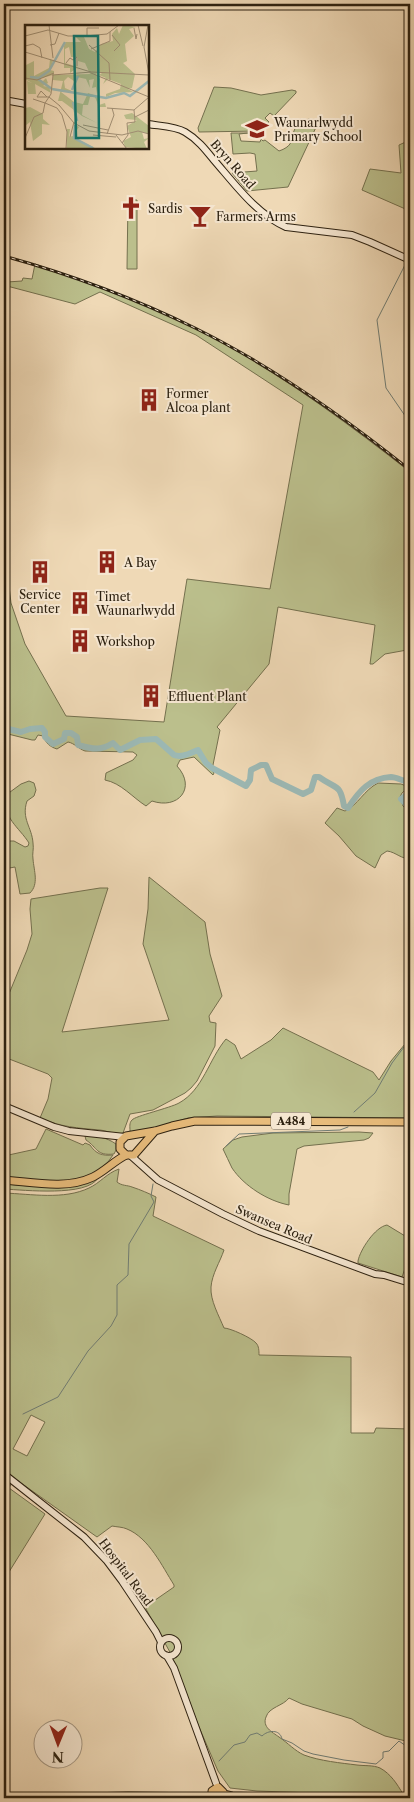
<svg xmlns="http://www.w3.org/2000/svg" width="414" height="1802" font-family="'Libre Caslon Text',serif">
	<rect width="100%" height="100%" fill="#efd9b6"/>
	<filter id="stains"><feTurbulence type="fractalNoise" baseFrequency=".004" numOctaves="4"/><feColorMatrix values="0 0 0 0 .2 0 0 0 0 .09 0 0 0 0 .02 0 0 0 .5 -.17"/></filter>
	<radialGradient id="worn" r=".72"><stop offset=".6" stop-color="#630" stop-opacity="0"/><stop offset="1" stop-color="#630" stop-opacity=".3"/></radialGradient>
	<g fill="#bbbf8c" stroke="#74704e" fill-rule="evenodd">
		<polygon points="214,87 231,88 261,95 292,90 296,91 296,93 274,116 270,113 265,118 269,122 257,131 199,132 198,128"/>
		<path d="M309,119L318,123L288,187L247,191L232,173L257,171L255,154L250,153L233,154L231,133H248L239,134L241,141L260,142L261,139L263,141L265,140L279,151C303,143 282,128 309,119Z"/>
		<polygon points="410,140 410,211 362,190 370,169 401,173 399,145"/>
		<polygon points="128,200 137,200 137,269 127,269"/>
		<path d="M35,264C100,287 167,310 227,345C290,381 353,427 410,472V648L407,650L385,654L373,664H370L375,625L278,607L269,664L217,727L220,730L212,770L214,773L213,775L194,757L180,760L177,766C197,788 178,810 152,801L146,806C132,797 121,783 105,780L106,773L133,760L137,755L133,752L85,751C79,749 74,743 68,742L57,749C50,747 46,743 43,736L38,735L35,740H32L4,733V552L5,553L11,603L25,644L66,716L164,722L187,579L270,589L303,405L196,335L100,292L75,304L7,286V282L22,281L23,278L32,279Z"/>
		<path d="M29,781L34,783L36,790L34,796L27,801C21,819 32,827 33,843C34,849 32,854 33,859C34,871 39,884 30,893L20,894L15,867L4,869V841H14L25,847L28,846L29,843C19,827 2,818 6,795L21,784Z"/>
		<path d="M378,783L401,784L409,787L402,793L400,797L403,806L410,812V858C402,860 396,852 387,851L381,855L375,868L356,856L339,836L325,823L337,808L345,811C358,805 364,790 378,783Z"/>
		<path d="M149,877L205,922L210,954L222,996L209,1016L210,1022L216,1023L215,1046L197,1081L191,1088L185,1093L153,1110L130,1114L123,1133C116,1135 108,1131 100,1130C77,1128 61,1127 40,1118L48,1099L52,1078L48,1074L4,1057V1006L27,950L32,934L30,909L31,899L100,888H108L62,1032L169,1020L143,944L148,909Z"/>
		<path d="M283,1028L373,1072L379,1080L391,1061L410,1038V1118L217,1116L188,1118L150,1129L132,1132L130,1131C130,1127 129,1123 132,1120C135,1116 170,1108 179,1103C203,1090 209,1059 226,1039L235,1045L241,1059L271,1040Z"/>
		<path d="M46,1129L83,1145L85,1143L90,1145C96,1154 102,1156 113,1155C90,1192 40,1180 4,1177V1156L36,1149Z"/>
		<path d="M359,1132L373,1133L369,1138L364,1140L304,1146L297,1149L289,1194V1205C268,1201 244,1186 232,1168C229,1162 226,1155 223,1149L233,1140L242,1137L273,1133Z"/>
		<path d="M85,1136C97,1136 106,1137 116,1144V1150L114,1154C96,1156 98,1148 86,1140Z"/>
		<path d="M119,1169L117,1182C122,1186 127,1185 132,1187C141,1190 148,1193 156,1197L153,1216L224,1250C220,1262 212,1274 211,1287C210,1300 219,1316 224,1328C230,1328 252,1338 256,1343C259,1346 259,1351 259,1355L351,1357V1433H374L376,1428L410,1429V1742L385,1736L363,1726L352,1719L302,1704L289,1698C283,1706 269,1707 266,1717C262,1727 272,1732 279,1737C288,1743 295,1751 304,1755C320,1761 341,1763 357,1765C365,1766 373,1765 380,1768C391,1774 397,1784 403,1794L372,1795L257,1791L230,1788L218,1771L199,1727L171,1654L146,1609L148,1605L174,1587V1585C162,1566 149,1538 127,1529C123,1527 117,1527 112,1526L97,1537L14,1478L9,1488L45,1514L4,1580V1224L6,1221L7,1209L4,1208V1193C31,1194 64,1200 89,1188C100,1183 107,1173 119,1169ZM31,1415L45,1422L27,1456L13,1449Z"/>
		<path d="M98,1178C87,1197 24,1190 4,1189V1184C34,1186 70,1192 98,1178Z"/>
		<path d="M387,1225L410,1239V1254L402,1277L358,1263V1261C360,1250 375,1227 387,1225Z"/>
	</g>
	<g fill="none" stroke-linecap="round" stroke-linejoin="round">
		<g stroke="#707c73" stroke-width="1">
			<polyline points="410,178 409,189 410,191"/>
			<polyline points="407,261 377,320 386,388 410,423"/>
			<polyline points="354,1112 375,1093 392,1063 410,1039"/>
			<polyline points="226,1146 239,1134 340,1130 348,1127"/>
			<polyline points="23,1414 58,1397 88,1351 111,1326 117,1315 117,1285 128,1275 129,1244 154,1202 151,1196 153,1184"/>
			<path d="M219,1761L234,1745L245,1742L250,1735L257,1733L262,1736C268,1730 280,1729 282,1739L292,1743L304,1751L313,1754L344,1760L376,1764L383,1758V1752L389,1751L399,1741L406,1746L410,1745"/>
		</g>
		<g stroke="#9cb9b5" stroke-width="6">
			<path d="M4,728L21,732L30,729L42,728L45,732V737L53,744L64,739L65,733H71L77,737L78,745C92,749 101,751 113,743L120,750L140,740L156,739L174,755C182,758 190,753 198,750L206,763L212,768L246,786L250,780L251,770L261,765H266L272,779L303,794L311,790L315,777H319C337,790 340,783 344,806L348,808C359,791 370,778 391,777C397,777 404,782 410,782"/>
			<polyline points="410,792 401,799 410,808"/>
		</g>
		<defs>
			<g id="secondary">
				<polyline points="4,100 26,104"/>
				<path d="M148,124C159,126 175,126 185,132C197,139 205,149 213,159C234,183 256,214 286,227L352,235L370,242L410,260"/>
				<polyline points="4,1106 54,1127 69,1131 125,1137"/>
				<polyline points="130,1155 158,1180 223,1214 259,1231 375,1274 384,1275 410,1283"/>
				<polyline points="4,1474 84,1537 107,1561 122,1581 156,1632 161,1642"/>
				<circle cx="169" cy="1647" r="9"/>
				<polyline points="167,1656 174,1668 216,1783"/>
			</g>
			<g id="primary">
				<polyline points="155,1131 134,1155 126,1155 120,1149 120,1142 126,1136 155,1131 172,1126 195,1121 410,1122"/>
				<path d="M4,1180C32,1182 66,1190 93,1177C105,1171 114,1161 126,1155"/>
				<polyline points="223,1794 232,1796 294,1798"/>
				<polyline points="44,1798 128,1796 213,1797"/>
				<polyline points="216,1798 212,1795 212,1791 218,1787 223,1792 222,1796 219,1798"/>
			</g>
		</defs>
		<use href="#secondary" stroke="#2d2110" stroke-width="8"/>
		<use href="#primary" stroke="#2d2110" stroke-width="9"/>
		<use href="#secondary" stroke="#f5e6d0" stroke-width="6"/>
		<use href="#primary" stroke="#e8bc7b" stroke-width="7"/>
		<defs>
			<path id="rail" d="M4,256C69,274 134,298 195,328C272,366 344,417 410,470"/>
		</defs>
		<use href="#rail" stroke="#2d2110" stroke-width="3"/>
		<use href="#rail" stroke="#f5e6d0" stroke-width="1" stroke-dasharray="4" stroke-linecap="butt"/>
	</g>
	<defs>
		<symbol id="school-bare" viewBox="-9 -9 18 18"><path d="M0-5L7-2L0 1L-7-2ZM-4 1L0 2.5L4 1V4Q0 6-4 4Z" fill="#8f2418" stroke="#f5e6d0" stroke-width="2.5" paint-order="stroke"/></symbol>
		<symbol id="church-bare" viewBox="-9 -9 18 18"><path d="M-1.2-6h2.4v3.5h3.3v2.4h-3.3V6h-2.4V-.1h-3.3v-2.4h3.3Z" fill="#8f2418" stroke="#f5e6d0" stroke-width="2.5" paint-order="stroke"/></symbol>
		<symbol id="bar-bare" viewBox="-9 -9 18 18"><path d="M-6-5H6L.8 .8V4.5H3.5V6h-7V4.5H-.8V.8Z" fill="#8f2418" stroke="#f5e6d0" stroke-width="2.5" paint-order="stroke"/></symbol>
		<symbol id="building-bare" viewBox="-9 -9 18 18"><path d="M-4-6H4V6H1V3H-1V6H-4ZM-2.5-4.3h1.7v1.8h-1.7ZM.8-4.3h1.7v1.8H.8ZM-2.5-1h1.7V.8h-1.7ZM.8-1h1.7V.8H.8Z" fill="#8f2418" stroke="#f5e6d0" stroke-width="2.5" paint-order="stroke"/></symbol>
	</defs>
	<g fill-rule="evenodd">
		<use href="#school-bare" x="241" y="113" width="32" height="32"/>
		<use href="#church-bare" x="115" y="192" width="32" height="32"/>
		<use href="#bar-bare" x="184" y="200" width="32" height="32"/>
		<use href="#building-bare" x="133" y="384" width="32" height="32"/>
		<use href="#building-bare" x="91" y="546" width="32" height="32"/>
		<use href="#building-bare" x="24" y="556" width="32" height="32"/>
		<use href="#building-bare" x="64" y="587" width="32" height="32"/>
		<use href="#building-bare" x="64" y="625" width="32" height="32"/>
		<use href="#building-bare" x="135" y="680" width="32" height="32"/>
	</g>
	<g text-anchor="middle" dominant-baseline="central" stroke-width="4" stroke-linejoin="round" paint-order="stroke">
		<rect fill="#f5e6d0" stroke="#695c4a" stroke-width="1" x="271" y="1112.5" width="40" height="17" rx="4"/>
		<g font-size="11" font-weight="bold" fill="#2d2110">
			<text x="291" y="1121">A484</text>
		</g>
		<g font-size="12" fill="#2d2110" stroke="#f5e6d0" text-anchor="start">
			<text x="274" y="122">Waunarlwydd<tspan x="274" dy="14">Primary School</tspan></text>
			<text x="148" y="208">Sardis</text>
			<text x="216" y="216">Farmers Arms</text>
			<text x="166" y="393">Former<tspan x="166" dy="14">Alcoa plant</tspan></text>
			<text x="124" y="562">A Bay</text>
			<text x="40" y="594" text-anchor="middle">Service<tspan x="40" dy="14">Center</tspan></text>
			<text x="96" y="596">Timet<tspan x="96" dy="14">Waunarlwydd</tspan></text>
			<text x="96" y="641">Workshop</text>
			<text x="168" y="696">Effluent Plant</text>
		</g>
		<g font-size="12" fill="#2d2110" stroke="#f5e6d0">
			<text transform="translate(233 164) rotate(49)">Bryn Road</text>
			<text transform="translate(274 1224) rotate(23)">Swansea Road</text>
			<text transform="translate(126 1572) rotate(53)">Hospital Road</text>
		</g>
	</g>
	<g transform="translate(25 25)">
		<rect width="124" height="124" fill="#efd9b6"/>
		<path d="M98,0L111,2L104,4L109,11L100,19L102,36L98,38L110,49L107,63L103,64L108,67L90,68L81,72V69L95,64L96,59L83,54L78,59L81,53L74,50L77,48L75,47L71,49L75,54L72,69L71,62L67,63L69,54L64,55L65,63L61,54L52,52L49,56L43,52L39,56L40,63L47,66L36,67L49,77L58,79L63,68L75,72L74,80L80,78L81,82H74L70,72H65L63,80H58L57,90L72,98L57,91L37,76H33L38,56L28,55V50L13,54L17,57L21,53L23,58L18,61L24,62L26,68L10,59L11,69H3L2,56L7,58L0,54V37L1,40L9,36V51L24,43L25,34L28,36L25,45L29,46V50L65,49L60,38L53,36V32H46L44,22L40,24V38L53,42L45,48V43H39V21L41,17H56L50,11L59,12L64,24L70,27L76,19L88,16L87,9L92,3L94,9ZM5,82L18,89V94L25,100L17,99V109L8,116L5,97L0,101V83ZM107,88L124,101V109L117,107L119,114L124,113L119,117L122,124L100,122L98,116L106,112L102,101L112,95L101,94L99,90ZM50,99L54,102L50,108L51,114L70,123L42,124V104H45L44,112L48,111Z" fill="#bbbf8c"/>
		<path fill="none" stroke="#9cb9b5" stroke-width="2.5" d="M5,52L14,53L24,46L40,17M13,54L27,64L81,73L99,68L105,71L124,56M47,65L53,51M48,77L52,96M50,100L49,113L68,123"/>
		<path fill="none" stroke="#a18f74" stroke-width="1" d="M24,0L28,33M113,0L118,21M123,0L119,22L124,49M109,3L111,14L112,9M87,10L95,20L89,26M0,11L23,5L43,11H60M60,11L82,9L94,0M62,11V3H74M25,20L30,19L34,8M64,20L84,38L85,55M0,21L8,19L15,23L17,33M66,24L85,16V7M0,27L66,47M41,38L45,33L48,35L52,32V41M67,47L124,50M66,48L124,72M27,50L67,47M28,50L26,69L20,78L32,83L37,90L42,107L41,124M0,53L12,55L29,48M12,72L16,66L22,72M12,72H24L35,81M8,74L20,78L18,88M34,80L49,98L64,106L97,110L113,106L124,109M82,83L109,85M109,85L124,72M110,92L124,85M58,100L83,105M82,109L89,90L87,83M68,110L91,112M91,110L102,124M45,112L49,97M0,113L9,92L18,88M97,118L103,110L102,98L110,97L109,85"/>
		<path fill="#0f766e" fill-opacity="0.15" stroke="#0f766e" stroke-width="2.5" d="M49,11H73L74,113H51Z"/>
		<rect width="124" height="124" fill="none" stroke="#2d2110" stroke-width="2.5"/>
	</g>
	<rect width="414" height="1802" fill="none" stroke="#efd9b6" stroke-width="20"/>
	<rect x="5" y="5" width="404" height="1792" fill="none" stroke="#2d2110" stroke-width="2.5"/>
	<rect x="10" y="10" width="394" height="1782" fill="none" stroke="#2d2110"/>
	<g transform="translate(58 1744) rotate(181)"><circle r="24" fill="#f5e6d0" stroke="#a59783"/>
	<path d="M0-4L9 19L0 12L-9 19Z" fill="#8f2418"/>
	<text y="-8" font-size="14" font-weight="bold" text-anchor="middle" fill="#2d2110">N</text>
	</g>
	<rect width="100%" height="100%" filter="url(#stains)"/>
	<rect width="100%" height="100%" fill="url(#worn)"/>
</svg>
